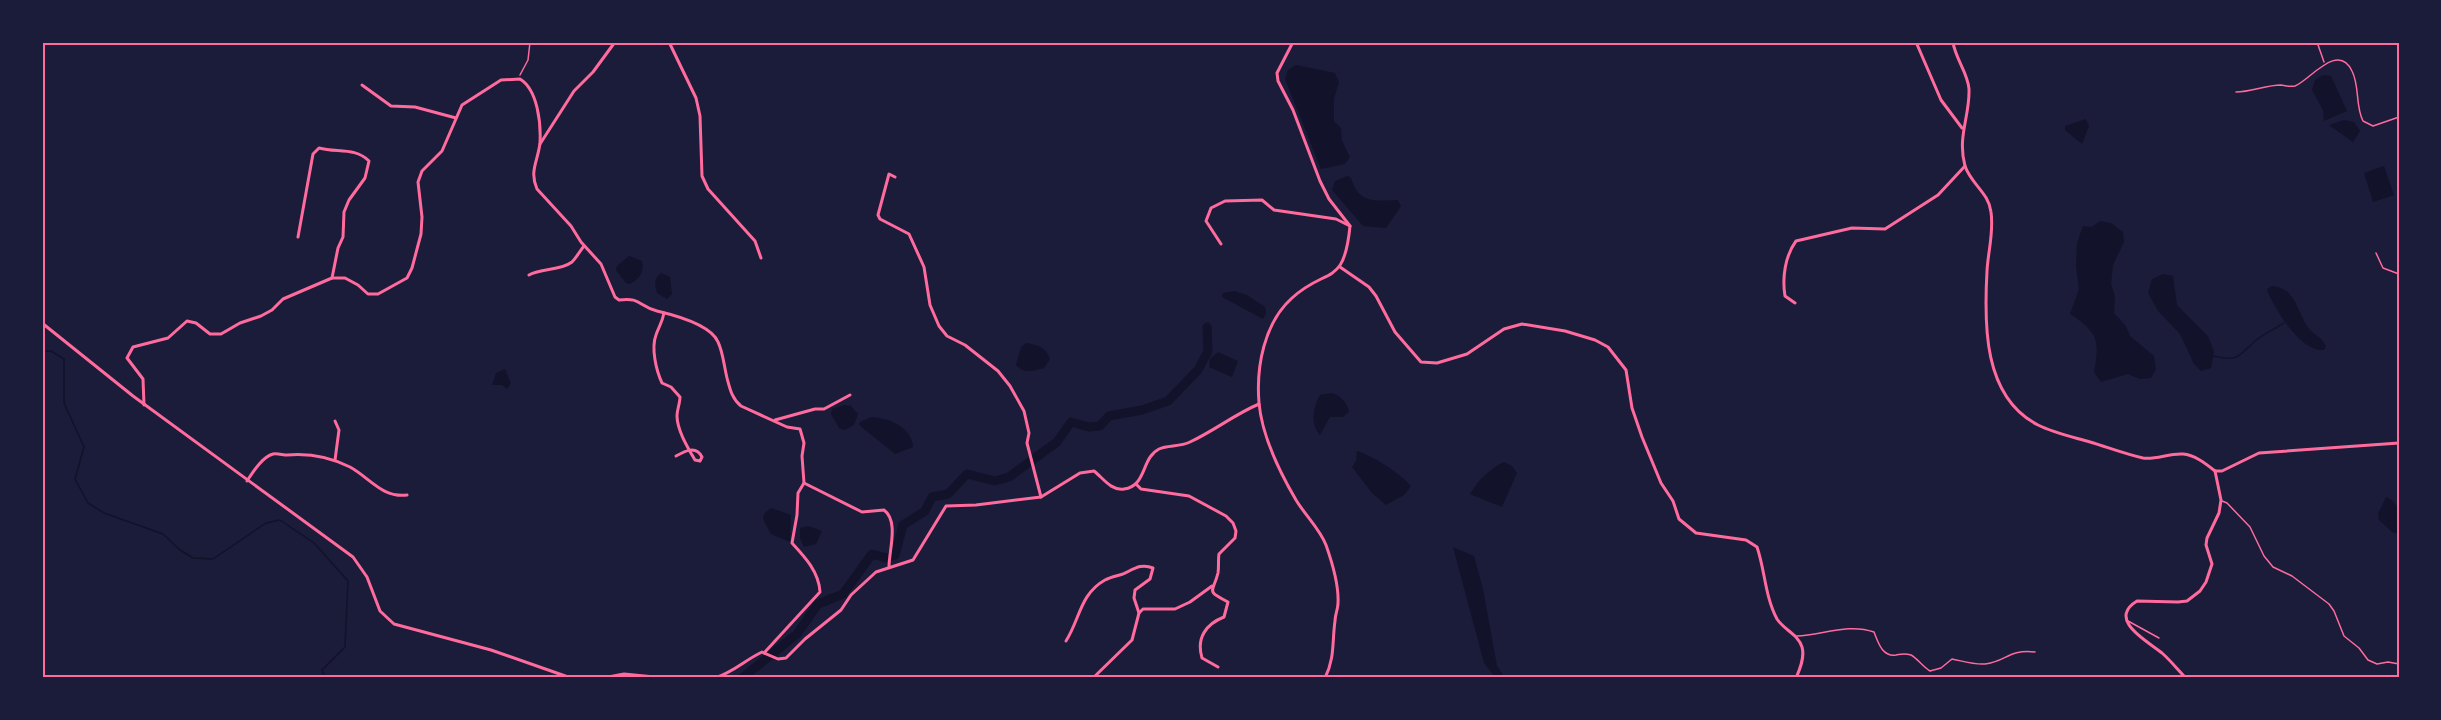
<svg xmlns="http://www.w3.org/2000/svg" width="2441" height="720" font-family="'Source Sans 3',sans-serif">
	<rect width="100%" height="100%" fill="#1b1b3a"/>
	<g fill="#12122b">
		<polygon points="1296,65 1335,73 1339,82 1334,99 1334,121 1341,128 1342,141 1350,157 1345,164 1321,169 1285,79 1288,70"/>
		<polygon points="2323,75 2331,76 2347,111 2324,121 2323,110 2312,90 2315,80"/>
		<polygon points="2086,119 2089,126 2082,144 2065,130 2065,126"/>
		<polygon points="2344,120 2354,122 2360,131 2353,142 2329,125"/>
		<polygon points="2384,166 2394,195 2373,202 2364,173"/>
		<path d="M1348,176L1351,178C1359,204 1374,201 1398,200L1401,206L1386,228L1363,226L1332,190L1335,181Z"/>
		<path d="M2100,221L2111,223L2123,232L2124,242L2113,265L2111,284L2115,297L2114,313L2126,326L2130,336L2154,356L2156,369L2151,378L2140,379L2128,374L2101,382L2094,372C2100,341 2098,332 2070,314L2079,289L2076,266L2077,243L2083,226L2092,227Z"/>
		<path d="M629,256L642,261C644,273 640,278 630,284L626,283L616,270L617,266Z"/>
		<path d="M661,273L670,277L672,294L667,299L657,293C655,284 653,279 661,273Z"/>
		<polygon points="2163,274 2173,276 2177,305 2208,336 2214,352 2211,368 2201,371 2194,364 2180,334 2158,311 2148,293 2152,279"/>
		<path d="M2271,286C2295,287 2296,309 2307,326C2312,334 2322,337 2326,346L2324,350C2300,352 2275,309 2267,290Z"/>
		<polygon points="1234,291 1247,295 1265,307 1266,313 1263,319 1222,297 1223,293"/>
		<path d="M1026,343C1038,345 1046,347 1050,359L1044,368C1034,371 1023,374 1016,365L1021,347Z"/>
		<polygon points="1218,352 1238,361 1232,377 1209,367 1210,359"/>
		<polygon points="505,369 511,383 507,389 502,385 492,385 496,373"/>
		<path d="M1331,393C1339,394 1348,403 1349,412L1343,417H1330L1320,435C1310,424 1313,407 1320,395Z"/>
		<polygon points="844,405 851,406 858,414 854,425 845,430 839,428 831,414 832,409"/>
		<path d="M871,417C889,418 912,427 913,447L895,454L859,425L860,422Z"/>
		<path d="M1357,451C1373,456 1400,473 1411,486L1404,495L1386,505L1372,493L1352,467L1356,461Z"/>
		<path d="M1504,462L1512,466L1517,473L1502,507L1470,494C1479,479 1488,470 1504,462Z"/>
		<path d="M2386,497C2403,504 2399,520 2399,534L2392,532L2379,520L2378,514Z"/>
		<polygon points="771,508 791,515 790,542 771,534 763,519 764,514"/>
		<polygon points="808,526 822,531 816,544 804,547 800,538 800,528"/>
		<polygon points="1453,547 1474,556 1483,589 1497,666 1505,678 1496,678 1484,663"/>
	</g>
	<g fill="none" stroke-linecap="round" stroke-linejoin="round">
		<g stroke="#12122b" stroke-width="1.5">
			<polyline points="42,351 51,351 64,359 64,403 84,447 75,479 88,503 104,513 163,534 180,550 193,558 213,559 266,523 280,520 314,543 348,581 345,647 322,670 325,678"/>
			<path d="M2213,356C2239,362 2237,357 2255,341C2263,334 2275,329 2284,323"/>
		</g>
		<polyline stroke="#12122b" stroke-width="9" points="742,678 797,634 818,604 843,594 872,554 886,558 895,555 903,525 925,511 932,497 948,494 967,474 995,481 1009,477 1057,442 1071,422 1089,427 1100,426 1109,416 1142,410 1168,401 1198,370 1208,351 1207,327"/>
		<polyline stroke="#ff6b9d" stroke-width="1.5" points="520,75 528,60 530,42"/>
		<g stroke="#ff6b9d" stroke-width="1.5">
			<polyline points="2317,42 2324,62"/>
			<path d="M2236,92C2251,92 2266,85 2281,85C2286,86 2290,87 2295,86C2309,81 2338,41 2352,71C2360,87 2355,105 2363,121L2373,126L2399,117"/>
			<polyline points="2376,253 2383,268 2399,274"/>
			<polyline points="2222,501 2227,503 2250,527 2264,556 2273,567 2292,576 2329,604 2334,611 2344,636 2359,648 2368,660 2377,664 2388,662 2399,664"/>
			<polyline points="2128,621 2159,638"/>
			<path d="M1797,636C1822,635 1848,623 1874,632C1878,642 1882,657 1896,655C1902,654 1904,653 1911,655C1917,658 1922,666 1930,671L1941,668L1952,659C1962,661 1975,665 1985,664C2006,662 2008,649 2035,652"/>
		</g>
		<g stroke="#ff6b9d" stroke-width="3">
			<polyline points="669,42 696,98 700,116 702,176 708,189 755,241 761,258"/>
			<polyline points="1916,42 1941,100 1962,128"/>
			<polyline points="362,85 391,106 415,107 456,118"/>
			<polyline points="540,144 574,91 593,72 615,42"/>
			<polyline points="895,177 889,174 878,215 880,219 909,234 924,267 930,305 939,326 947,336 965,345 998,371 1010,386 1024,411 1029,433 1027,443 1041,497"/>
			<path d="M298,237L313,154L319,148C337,153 355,147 369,161L365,178L349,200L344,212L343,237L338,248L332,278"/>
			<polyline points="1221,244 1206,221 1211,208 1225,201 1262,200 1274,210 1336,219 1350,226"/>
			<path d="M1340,267L1369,287L1376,296L1395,332L1421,362L1437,363L1467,354L1504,329L1522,324L1565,331L1595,340L1608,347L1626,370L1632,408L1642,437L1661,483L1673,501L1679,519L1696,533L1746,540L1757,547C1765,570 1765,597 1777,619C1784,630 1798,634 1802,647C1805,657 1800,669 1796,678"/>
			<path d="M529,275C542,268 560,271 572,262C576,258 580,251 584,246"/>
			<path d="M1795,303L1785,296C1782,278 1785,256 1796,241L1852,228L1885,229L1938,195L1965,166"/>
			<path d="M664,313C662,323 659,326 656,335C651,348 656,370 662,383L671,387L680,397C680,403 677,410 677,416C677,430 688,448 695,460L700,461L702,457C696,445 685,451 676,456"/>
			<path d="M144,405L143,379L127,358L133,347L168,338L187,321L196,323L210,334H221L240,323L261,316L272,310L283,299L332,278H345L358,285L368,294H378L407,278L412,268L421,234L422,217L418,182L422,171L442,151L462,105L501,80L520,79C538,90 541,124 540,143C538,161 529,171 537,189L571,226L581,242L601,264L615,297L619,300C641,297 638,306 657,311C674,315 711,325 718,342C723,352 724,366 727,378C730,389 732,399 741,406L787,427L800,429L804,443L802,456L804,483L798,493L797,515L792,543C805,557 819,572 820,592L764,653"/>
			<polyline points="775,420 815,409 824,409 850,395"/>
			<polyline points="335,460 339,430 335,421"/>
			<polyline points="2215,471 2222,471 2259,453 2399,443"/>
			<path d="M247,481C253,472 262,457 273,454C277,453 283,455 287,455C309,453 330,457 350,467C370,478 382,498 407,495"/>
			<path d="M804,483L862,512L884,510C899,521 889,550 889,567"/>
			<path d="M1136,484L1141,489L1189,496L1226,516L1233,523L1236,531L1235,538L1219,554C1218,560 1219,567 1218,573C1213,593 1205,590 1228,602L1224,617C1206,624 1196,638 1202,658L1218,667"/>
			<path d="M1066,641C1080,619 1080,594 1105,580C1111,577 1117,576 1123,574C1134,569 1141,563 1153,568L1150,579L1135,590L1134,598L1139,613"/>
			<polyline points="603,678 624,674 665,678"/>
			<path d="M715,678C734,672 745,660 762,652L778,659L786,658L805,639L841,610L851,595L876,572L913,560L946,506L976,505L1041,497L1080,473L1094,471C1103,478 1111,491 1124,489C1147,486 1141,458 1159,449C1168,445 1180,447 1190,442C1214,431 1235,414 1259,404"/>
			<polyline points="1093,678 1132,640 1139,613 1143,609 1175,609 1190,602 1212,586"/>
		</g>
		<g stroke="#ff6b9d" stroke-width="3">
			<path d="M1293,42L1277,73L1278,81L1293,110L1320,181L1329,199L1350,226C1344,288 1327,266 1292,298C1264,323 1256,367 1259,403C1262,436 1279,471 1296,500C1305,515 1320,529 1326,545C1332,562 1339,585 1338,603C1338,609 1335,615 1335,621C1332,642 1335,658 1325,678"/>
			<path d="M1953,42C1955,58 1968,73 1969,89C1970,116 1957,137 1965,166C1971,184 1989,193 1991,212C1994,233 1988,251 1987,271C1984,324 1983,397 2038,425C2054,433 2073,437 2090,442C2107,447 2125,454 2143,458C2156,460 2169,453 2183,454C2195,455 2206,464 2215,471L2221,500L2219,513L2207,538L2206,545L2212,564L2206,582L2200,591L2187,601L2178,602L2137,601C2106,620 2149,642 2162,653C2171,661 2178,670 2186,678"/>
			<polyline points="42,323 133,396 353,557 367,577 380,611 394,624 491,650 571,678"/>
		</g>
	</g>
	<rect width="2441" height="720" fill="none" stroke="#1b1b3a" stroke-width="87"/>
	<rect x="44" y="44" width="2354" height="632" fill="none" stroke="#ff6b9d" stroke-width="2"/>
</svg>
